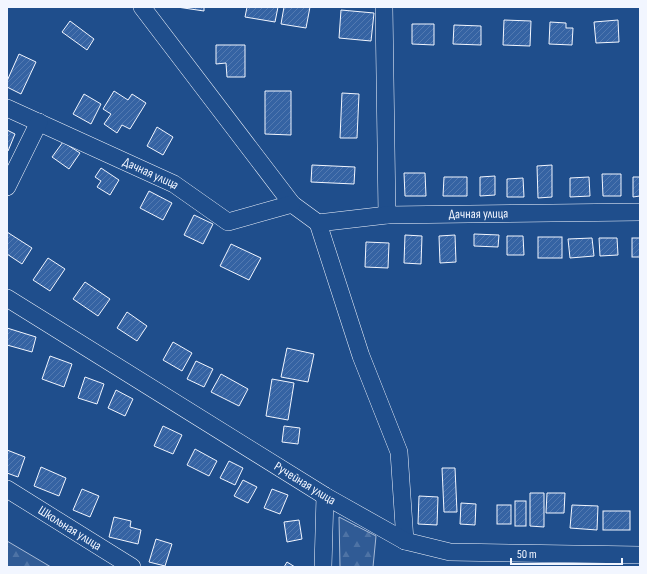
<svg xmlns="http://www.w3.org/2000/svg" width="647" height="574" font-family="'Sofia Sans Condensed',sans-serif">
	<defs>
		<pattern id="forest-firs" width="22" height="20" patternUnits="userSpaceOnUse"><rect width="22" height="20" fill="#305b95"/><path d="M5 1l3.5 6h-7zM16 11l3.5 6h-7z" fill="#4e73a5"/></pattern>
		<pattern id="building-hatch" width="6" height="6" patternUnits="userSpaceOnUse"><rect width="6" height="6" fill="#3563a3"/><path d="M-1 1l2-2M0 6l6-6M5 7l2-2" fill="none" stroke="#537ab1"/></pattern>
	</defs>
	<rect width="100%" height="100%" fill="#1f4e8c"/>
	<g fill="url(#forest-firs)" stroke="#a8bbd7">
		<polygon points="339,517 376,536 373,567 340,567"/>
		<polygon points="7,541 51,567 7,567"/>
	</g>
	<g fill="url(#building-hatch)" stroke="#f2f6ff">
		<polygon points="177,7 204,7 204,11"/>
		<polygon points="247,7 278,7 275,22 245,17"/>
		<polygon points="284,7 310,7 306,28 281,24"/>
		<polygon points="341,10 374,13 371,41 339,38"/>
		<polygon points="504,20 531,21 530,46 503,45"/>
		<polygon points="618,20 619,42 596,43 594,22"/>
		<polygon points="70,21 94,39 87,50 62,32"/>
		<polygon points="550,22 566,23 566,28 573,28 572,45 549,44"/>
		<polygon points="412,24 434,24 434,45 412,44"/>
		<polygon points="454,25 481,26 481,45 453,44"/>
		<polygon points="216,45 245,45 245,77 227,77 226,63 216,64"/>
		<polygon points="19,54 36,62 21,94 7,87 7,81"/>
		<polygon points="114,91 128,100 132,94 146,103 130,129 122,125 117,133 104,124 111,114 103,109"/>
		<polygon points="265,91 291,91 291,135 265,134"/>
		<polygon points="342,93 359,94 357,138 340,138"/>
		<polygon points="84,94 101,104 91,124 73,114"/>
		<polygon points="157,127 173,137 163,155 147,146"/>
		<polygon points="7,130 15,134 8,151 7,151"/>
		<polygon points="63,142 80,153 69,169 52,157"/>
		<polygon points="312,165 355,167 354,184 311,182"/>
		<polygon points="552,165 552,197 538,198 537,166"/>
		<polygon points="101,168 119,180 110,195 97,187 101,181 95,177"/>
		<polygon points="404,173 425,173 426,196 405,196"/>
		<polygon points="602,174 621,174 621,196 603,196"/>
		<polygon points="495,176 495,195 480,196 480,177"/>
		<polygon points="444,177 467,177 467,196 443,196"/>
		<polygon points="589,177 590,196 570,197 570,178"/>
		<polygon points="633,177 640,177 640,196 633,197"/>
		<polygon points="523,178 524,197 507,197 507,179"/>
		<polygon points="149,191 172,203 163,220 140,208"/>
		<polygon points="194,215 213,224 203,244 184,235"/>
		<polygon points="7,232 32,248 22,264 7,254"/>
		<polygon points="474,234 499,235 498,247 474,246"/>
		<polygon points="405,235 422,236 421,264 404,263"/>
		<polygon points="455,235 456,262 440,263 439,236"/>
		<polygon points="507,236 523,236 524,255 507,255"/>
		<rect x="538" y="237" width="24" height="21"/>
		<polygon points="592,238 594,256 570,258 568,239"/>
		<polygon points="599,238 617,238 618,255 600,256"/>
		<rect x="632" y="238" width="8" height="19"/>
		<polygon points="366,242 389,243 388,268 365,267"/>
		<polygon points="231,244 261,258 249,280 220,266"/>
		<polygon points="48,258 65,269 50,291 33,280"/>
		<polygon points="85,282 110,299 98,316 73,299"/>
		<polygon points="127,312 147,326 137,341 117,328"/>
		<polygon points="7,328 36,337 32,352 7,345"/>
		<polygon points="173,342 192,353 182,371 163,360"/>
		<polygon points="287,348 314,354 308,382 281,377"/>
		<polygon points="50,356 72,364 64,387 42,379"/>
		<polygon points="196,361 213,369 204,387 187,379"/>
		<polygon points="221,374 248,389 239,406 211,392"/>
		<polygon points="85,377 104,384 97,404 78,398"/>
		<polygon points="272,379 294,383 288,420 266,416"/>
		<polygon points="116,390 133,399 125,416 108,408"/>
		<polygon points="163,426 182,435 173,454 154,446"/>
		<polygon points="284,426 300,428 298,444 282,442"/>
		<polygon points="195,449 217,461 209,476 187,465"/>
		<polygon points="7,450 25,457 18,477 7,473"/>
		<polygon points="229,461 243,468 235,485 220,478"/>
		<polygon points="41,467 66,478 59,496 34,486"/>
		<polygon points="442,468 455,468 457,512 444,512"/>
		<polygon points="243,480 257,487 248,503 234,496"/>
		<polygon points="82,489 99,496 90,517 73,510"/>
		<polygon points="272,489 288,495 280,514 264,508"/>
		<polygon points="530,493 544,493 544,527 530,526"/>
		<polygon points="547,493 565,493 564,513 546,513"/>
		<polygon points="419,496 438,497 437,525 418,524"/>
		<rect x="515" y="501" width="11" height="25"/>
		<polygon points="461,503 476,504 475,525 460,524"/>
		<rect x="497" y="505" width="14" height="19"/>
		<polygon points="572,505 598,506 597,530 570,528"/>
		<rect x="603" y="511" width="27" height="19"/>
		<polygon points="114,517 131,521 130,527 141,530 138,544 109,537"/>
		<polygon points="299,520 302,539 287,542 284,522"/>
		<polygon points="156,539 172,544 165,566 149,562"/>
		<polygon points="287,562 295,567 284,567"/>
	</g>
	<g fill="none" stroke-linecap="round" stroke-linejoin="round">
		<defs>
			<g id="minor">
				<polyline points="142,7 292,204 318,223 361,356 399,452 405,541"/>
				<polyline points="384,7 387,215"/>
				<path id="s1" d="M7,108L174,184L228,222L292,204"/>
				<polyline points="7,187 39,122"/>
				<path id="s2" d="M318,223L387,215L640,212"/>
				<path id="s3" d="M7,298L325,496L405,541L450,552L640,555"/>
				<path id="s4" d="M7,489L132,567"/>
				<polyline points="323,567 325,496"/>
			</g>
		</defs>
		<use href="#minor" stroke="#f2f6ff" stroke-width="18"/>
		<use href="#minor" stroke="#1f4e8c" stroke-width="17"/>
	</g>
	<g text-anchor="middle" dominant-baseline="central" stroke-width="3" stroke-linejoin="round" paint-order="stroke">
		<g font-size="13" fill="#f2f6ff" stroke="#1f4e8c">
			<text stroke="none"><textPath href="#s1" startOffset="158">Дачная улица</textPath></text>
			<text stroke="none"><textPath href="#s2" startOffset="161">Дачная улица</textPath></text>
			<text stroke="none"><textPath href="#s3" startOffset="351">Ручейная улица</textPath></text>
			<text stroke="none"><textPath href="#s4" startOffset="74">Школьная улица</textPath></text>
		</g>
	</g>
	<rect width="647" height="574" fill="none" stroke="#f2f6ff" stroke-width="16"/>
	<path d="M511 558v6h111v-6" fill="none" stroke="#f2f6ff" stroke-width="2"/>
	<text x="517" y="558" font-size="12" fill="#f2f6ff" stroke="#1f4e8c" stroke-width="3" paint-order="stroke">50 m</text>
</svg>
